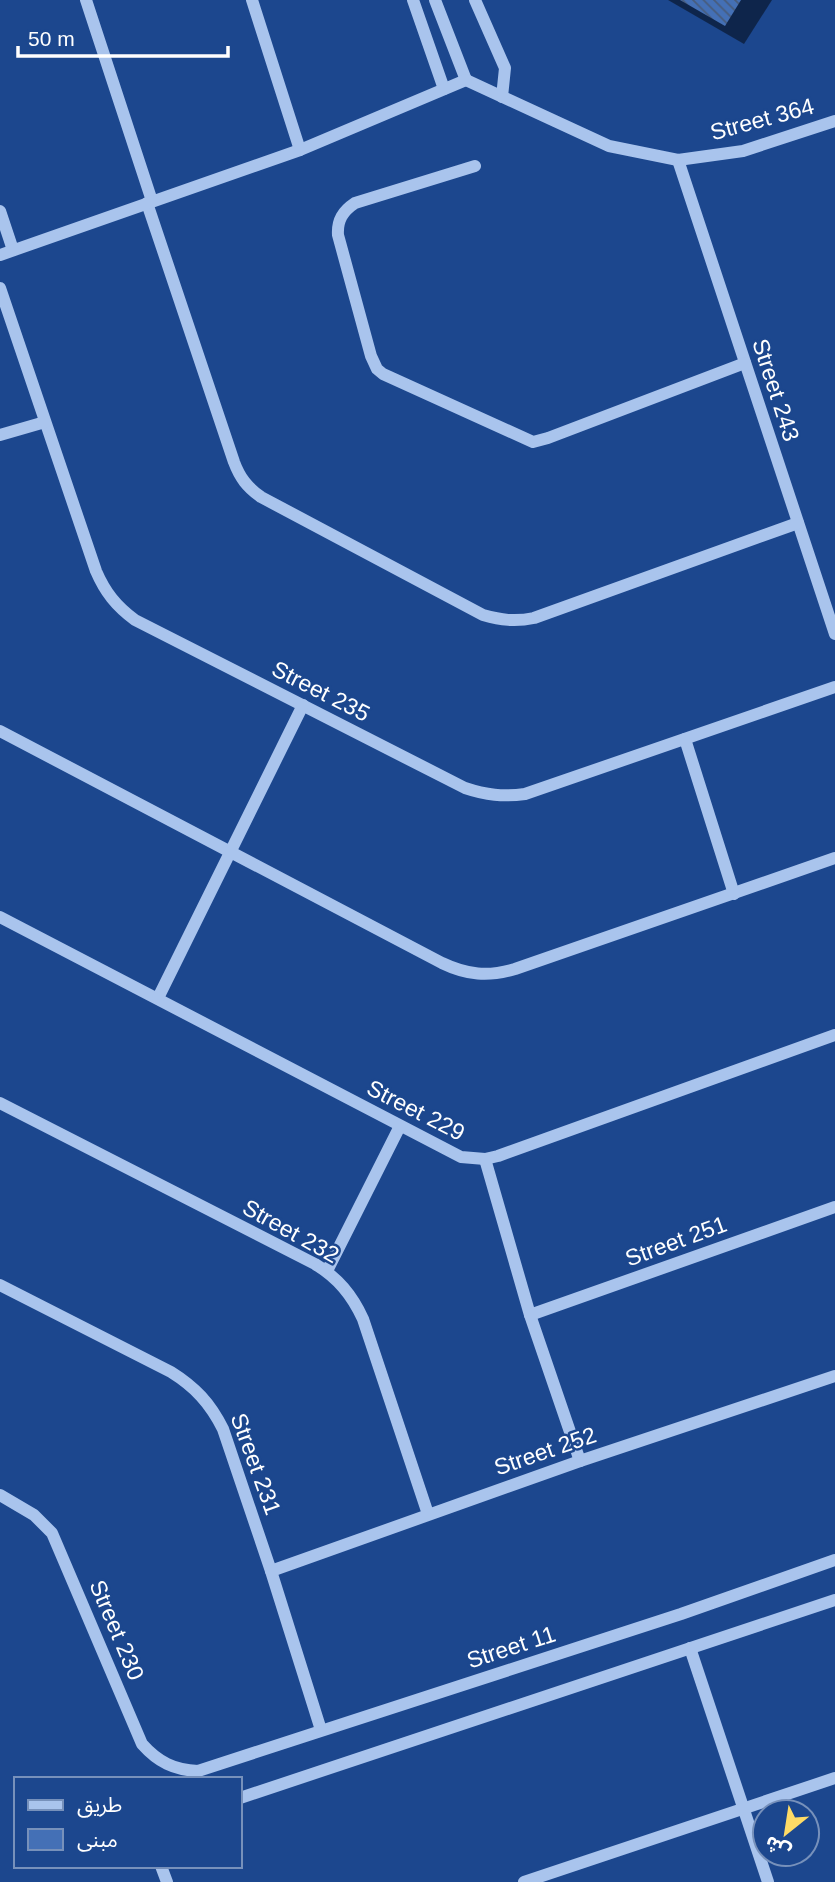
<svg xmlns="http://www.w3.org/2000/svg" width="835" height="1882" font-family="Arial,'Noto Sans Arabic',sans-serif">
	<defs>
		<pattern id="building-back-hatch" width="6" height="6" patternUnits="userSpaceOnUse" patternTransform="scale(1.75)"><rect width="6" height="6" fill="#4470b6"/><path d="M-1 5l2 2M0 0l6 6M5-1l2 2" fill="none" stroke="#485c7c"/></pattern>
	</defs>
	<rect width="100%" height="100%" fill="#1c478e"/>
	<polygon fill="#0007" points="668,0 772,0 744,44"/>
	<polygon fill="url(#building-back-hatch)" points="680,0 741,0 725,26"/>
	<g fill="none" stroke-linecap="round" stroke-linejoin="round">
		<g stroke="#a9c4ed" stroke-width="12">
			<polyline points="86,0 152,201"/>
			<polyline points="252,0 300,150"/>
			<polyline points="413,0 444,89"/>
			<polyline points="435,0 466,80"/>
			<polyline points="475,0 505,68 502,97"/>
			<polyline points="466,80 609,146 678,160 743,151 835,121"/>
			<polyline points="678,160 835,634"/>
			<path d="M475,166L355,203C343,211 337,220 338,235L371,356L377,369L383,374L533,442L548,438L745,363"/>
			<path d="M147,203L234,462C240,478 247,487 261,497L483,615C501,620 515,622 534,618L798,523"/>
			<polyline points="0,211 13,250"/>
			<polyline points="0,255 300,150 466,80"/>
			<path d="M0,288L96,571C105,592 116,606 135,620L465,788C486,795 503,797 525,794L835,687"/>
			<polyline points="0,435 45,422"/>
			<path d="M0,731L442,963C467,975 488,977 515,969L835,858"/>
			<polyline points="685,739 734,894"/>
			<polyline points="0,917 461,1157 485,1159 498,1156 835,1035"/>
			<polyline points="158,998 303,705"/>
			<path d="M0,1103L315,1264C338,1278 352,1295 363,1319L428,1514"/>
			<polyline points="485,1159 530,1315 580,1461"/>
			<polyline points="327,1271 400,1126"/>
			<path d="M0,1285L171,1372C195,1387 210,1403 223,1429L271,1571L321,1730"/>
			<polyline points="530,1315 835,1207"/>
			<path d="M0,1495L34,1515L52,1533L142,1744C158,1762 174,1770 198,1771L681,1614L835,1560"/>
			<polyline points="271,1571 580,1461 835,1376"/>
			<polyline points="690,1648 768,1882"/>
			<polyline points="240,1798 835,1600"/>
			<polyline points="161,1866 167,1882"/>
			<polyline points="524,1882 835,1778"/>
		</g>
	</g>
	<g text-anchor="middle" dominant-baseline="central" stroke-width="5" stroke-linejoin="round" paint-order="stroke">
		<g font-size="23" fill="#fff" stroke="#1c478e">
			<text transform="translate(762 119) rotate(-15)">Street 364</text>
			<text transform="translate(776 390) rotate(72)">Street 243</text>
			<text transform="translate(321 691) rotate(27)">Street 235</text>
			<text transform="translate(416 1110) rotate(27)">Street 229</text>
			<text transform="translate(291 1231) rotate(29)">Street 232</text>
			<text transform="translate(676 1241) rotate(-20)">Street 251</text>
			<text transform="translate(545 1451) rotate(-19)">Street 252</text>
			<text transform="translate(256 1464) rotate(70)">Street 231</text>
			<text transform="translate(117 1630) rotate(67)">Street 230</text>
			<text transform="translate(511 1647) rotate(-18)">Street 11</text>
		</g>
	</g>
	<rect x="14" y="1777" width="228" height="91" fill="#1c478e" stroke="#7791bb" stroke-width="2"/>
	<rect x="28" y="1800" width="35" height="10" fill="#a9c4ed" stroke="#7791bb" stroke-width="2"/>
	<text x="77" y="1812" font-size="21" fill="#ffffff">طريق</text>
	<rect x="28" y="1829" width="35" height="21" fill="#4470b6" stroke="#7791bb" stroke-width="2"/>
	<text x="77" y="1847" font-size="21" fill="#ffffff">مبنى</text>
	<g transform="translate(786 1833) rotate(210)"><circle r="33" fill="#1c478e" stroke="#7791bb" stroke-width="2"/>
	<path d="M0-5L12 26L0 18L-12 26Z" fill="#fedb66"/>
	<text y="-10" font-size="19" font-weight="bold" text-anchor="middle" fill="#ffffff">ش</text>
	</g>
	<path d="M18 46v10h210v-10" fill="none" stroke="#ffffff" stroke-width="3.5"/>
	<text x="28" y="46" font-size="21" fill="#ffffff" stroke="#1c478e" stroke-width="5" paint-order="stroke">50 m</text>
</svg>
